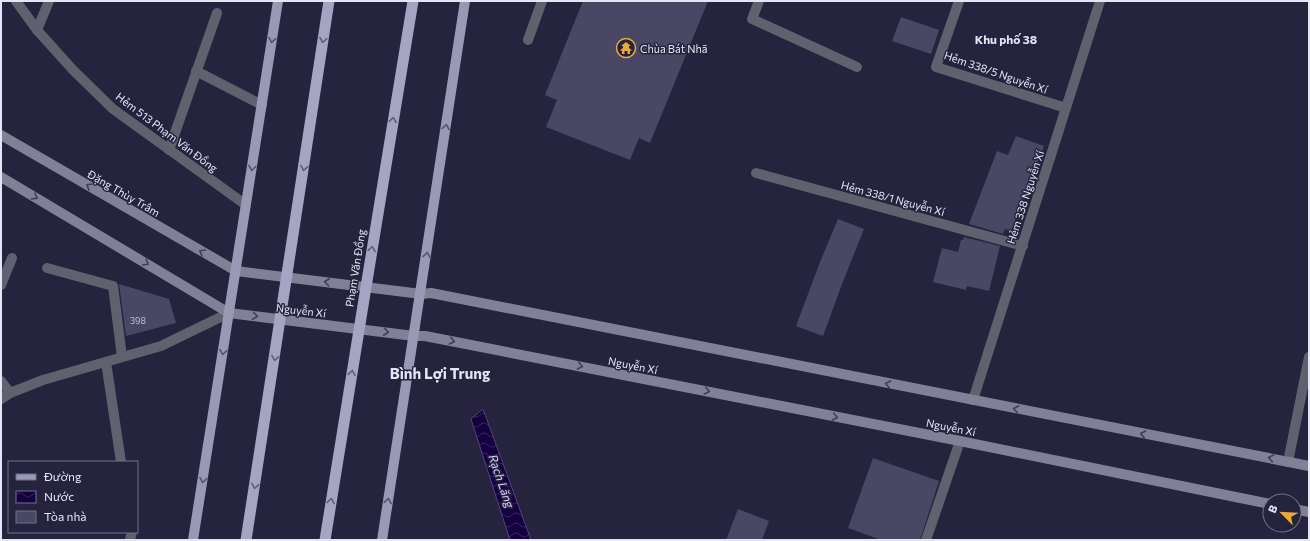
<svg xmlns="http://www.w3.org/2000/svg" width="1310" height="541" font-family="Commissioner,sans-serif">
	<defs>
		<pattern id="water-waves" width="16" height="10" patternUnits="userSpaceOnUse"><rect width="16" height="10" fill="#150040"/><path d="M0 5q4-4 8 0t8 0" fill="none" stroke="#37255c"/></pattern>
	</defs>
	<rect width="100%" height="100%" fill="#26233e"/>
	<polygon fill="url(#water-waves)" stroke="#534577" points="483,409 531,540 510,540 471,419"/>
	<g fill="#494764">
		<polygon points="583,1 708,1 650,143 639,138 630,160 546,127 557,100 545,95"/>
		<polygon points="901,17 939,30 931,54 892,41"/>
		<polygon points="1016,136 1044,146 1011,231 1005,229 1003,234 969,224 997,151 1008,155"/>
		<polygon points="838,219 864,229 842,284 823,336 796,326 820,262"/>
		<polygon points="964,237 1000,246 989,291 967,286 966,290 933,282 942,248 958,252 961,240 963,240"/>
		<polygon points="119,284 169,299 176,323 126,336"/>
		<polygon points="873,458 939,481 920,540 881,540 848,528"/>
		<polygon points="738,509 769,521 762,540 726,540"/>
	</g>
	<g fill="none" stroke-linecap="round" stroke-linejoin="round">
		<g stroke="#61606e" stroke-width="10">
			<polyline points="16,1 37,30 73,70 113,109 246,205"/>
			<polyline points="759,1 752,19 857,67"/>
			<polyline points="959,1 936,67 1066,108"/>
			<polyline points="37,30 49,1"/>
			<polyline points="528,40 542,1"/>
			<polyline points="196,71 262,105"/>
			<polyline points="169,150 217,13"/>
			<polyline points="756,173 1023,246"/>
			<polyline points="973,400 1100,1"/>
			<polyline points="1288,462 1309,357"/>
		</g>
		<g stroke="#61606e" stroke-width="10">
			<polyline points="47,268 113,286 122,357"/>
			<polyline points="1,285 12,258"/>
			<polyline points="106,362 121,462"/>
			<polyline points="1,381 10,393"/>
			<polyline points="130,540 132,532"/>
			<polyline points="926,540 960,441"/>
		</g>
		<polyline stroke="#61606e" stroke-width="10" points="1,399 10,393 43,380 161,346 229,313"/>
		<g stroke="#818096" stroke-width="10">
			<polyline points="1,135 236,271 421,294 431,293 1309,466"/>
			<polyline points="1,177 229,313 414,336 425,336 960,441 1270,504"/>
			<polyline points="1294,509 1309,512"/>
		</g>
		<g stroke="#9a99b5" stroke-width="10">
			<polyline points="193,540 278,1"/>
			<polyline points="382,540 465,1"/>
		</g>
		<g stroke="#a6a4c3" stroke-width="11">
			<polyline points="246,540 329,1"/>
			<polyline points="325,540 366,287 413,1"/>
		</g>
	</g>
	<defs><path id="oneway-chevron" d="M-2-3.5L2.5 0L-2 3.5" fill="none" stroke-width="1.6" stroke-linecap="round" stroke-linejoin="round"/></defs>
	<g stroke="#54526e">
		<use href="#oneway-chevron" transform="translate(272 40) rotate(99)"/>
		<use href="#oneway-chevron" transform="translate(446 127) rotate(-81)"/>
		<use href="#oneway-chevron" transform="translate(252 168) rotate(99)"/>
		<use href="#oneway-chevron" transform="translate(427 255) rotate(-81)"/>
		<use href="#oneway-chevron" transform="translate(223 352) rotate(99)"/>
		<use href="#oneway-chevron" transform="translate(203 480) rotate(99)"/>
		<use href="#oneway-chevron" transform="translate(388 501) rotate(-81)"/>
	</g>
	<g stroke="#605d7a">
		<use href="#oneway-chevron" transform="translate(323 40) rotate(99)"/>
		<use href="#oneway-chevron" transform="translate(393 120) rotate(-81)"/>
		<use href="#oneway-chevron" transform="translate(304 168) rotate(99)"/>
		<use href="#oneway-chevron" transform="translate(372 249) rotate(-81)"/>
		<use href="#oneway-chevron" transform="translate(275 358) rotate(99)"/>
		<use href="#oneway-chevron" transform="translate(352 373) rotate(-81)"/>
		<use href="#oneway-chevron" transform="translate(255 486) rotate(99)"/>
		<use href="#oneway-chevron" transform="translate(331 501) rotate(-81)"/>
	</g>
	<g stroke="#413f58">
		<use href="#oneway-chevron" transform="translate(89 186) rotate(-150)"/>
		<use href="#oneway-chevron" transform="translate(35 197) rotate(31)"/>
		<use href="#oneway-chevron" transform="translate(202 252) rotate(-150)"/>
		<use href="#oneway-chevron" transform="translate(146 263) rotate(31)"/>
		<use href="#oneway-chevron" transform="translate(327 282) rotate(-173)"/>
		<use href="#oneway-chevron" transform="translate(255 316) rotate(7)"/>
		<use href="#oneway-chevron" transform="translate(386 332) rotate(7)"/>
		<use href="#oneway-chevron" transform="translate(452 341) rotate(11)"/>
		<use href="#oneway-chevron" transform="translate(580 366) rotate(11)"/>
		<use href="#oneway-chevron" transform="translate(888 384) rotate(-169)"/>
		<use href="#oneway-chevron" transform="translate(707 391) rotate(11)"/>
		<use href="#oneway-chevron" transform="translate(1016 409) rotate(-169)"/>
		<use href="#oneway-chevron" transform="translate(835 417) rotate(11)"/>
		<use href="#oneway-chevron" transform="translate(1143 434) rotate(-169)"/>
		<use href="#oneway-chevron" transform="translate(1271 458) rotate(-169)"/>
	</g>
	<defs>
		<symbol id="temple-ring" viewBox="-11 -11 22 22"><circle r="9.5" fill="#26233e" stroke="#eaaa39" stroke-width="1.5"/><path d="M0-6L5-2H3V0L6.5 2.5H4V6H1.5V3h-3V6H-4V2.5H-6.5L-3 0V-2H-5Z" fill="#eaaa39"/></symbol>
	</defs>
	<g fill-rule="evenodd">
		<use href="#temple-ring" x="615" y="37" width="22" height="22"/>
	</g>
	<g text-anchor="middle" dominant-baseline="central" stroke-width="3" stroke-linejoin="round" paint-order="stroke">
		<g font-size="9" fill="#bebed2">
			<text x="138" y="320">398</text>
		</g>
		<g font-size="11" fill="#e5e5f6" stroke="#26233e" text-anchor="start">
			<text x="640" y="48">Chùa Bát Nhã</text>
		</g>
		<g font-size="11" fill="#e5e5f6" stroke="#26233e">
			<text transform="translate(996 72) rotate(19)">Hẻm 338/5 Nguyễn Xí</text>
			<text transform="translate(167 132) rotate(37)">Hẻm 513 Phạm Văn Đồng</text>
			<text transform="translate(124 193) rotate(30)">Đặng Thùy Trâm</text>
			<text transform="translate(1025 197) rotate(-72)">Hẻm 338 Nguyễn Xí</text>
			<text transform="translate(893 198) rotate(15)">Hẻm 338/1 Nguyễn Xí</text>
			<text transform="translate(355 268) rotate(-81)">Phạm Văn Đồng</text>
			<text transform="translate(301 310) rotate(7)">Nguyễn Xí</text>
			<text transform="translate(633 365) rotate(11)">Nguyễn Xí</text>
			<text transform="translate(951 427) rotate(11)">Nguyễn Xí</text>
		</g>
		<g font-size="12" font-weight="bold" fill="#e5e5f6" stroke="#26233e">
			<text x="1006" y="39">Khu phố 38</text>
		</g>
		<g font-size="12" font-style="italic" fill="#d3d1fb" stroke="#26233e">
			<text transform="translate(502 481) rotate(71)">Rạch Lăng</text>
		</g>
		<g font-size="15" font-weight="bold" fill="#e5e5f6" stroke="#26233e">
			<text x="440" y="373">Bình Lợi Trung</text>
		</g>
	</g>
	<rect width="1310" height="541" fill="none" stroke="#e5e5f6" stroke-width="4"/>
	<rect x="8" y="461" width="130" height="72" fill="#26233e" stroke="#727188"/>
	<rect x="16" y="474" width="20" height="6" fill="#9a99b5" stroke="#727188"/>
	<text x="44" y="481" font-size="12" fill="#e5e5f6">Đường</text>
	<rect x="16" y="491" width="20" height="12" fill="url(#water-waves)" stroke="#727188"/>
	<text x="44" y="501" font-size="12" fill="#e5e5f6">Nước</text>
	<rect x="16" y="511" width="20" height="12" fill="#494764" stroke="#727188"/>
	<text x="44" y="521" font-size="12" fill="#e5e5f6">Tòa nhà</text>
	<g transform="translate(1282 513) rotate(294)"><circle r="19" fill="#26233e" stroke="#727188"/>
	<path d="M0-3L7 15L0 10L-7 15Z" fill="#eaaa39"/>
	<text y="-6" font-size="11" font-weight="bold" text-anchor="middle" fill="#e5e5f6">B</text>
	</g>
</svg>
